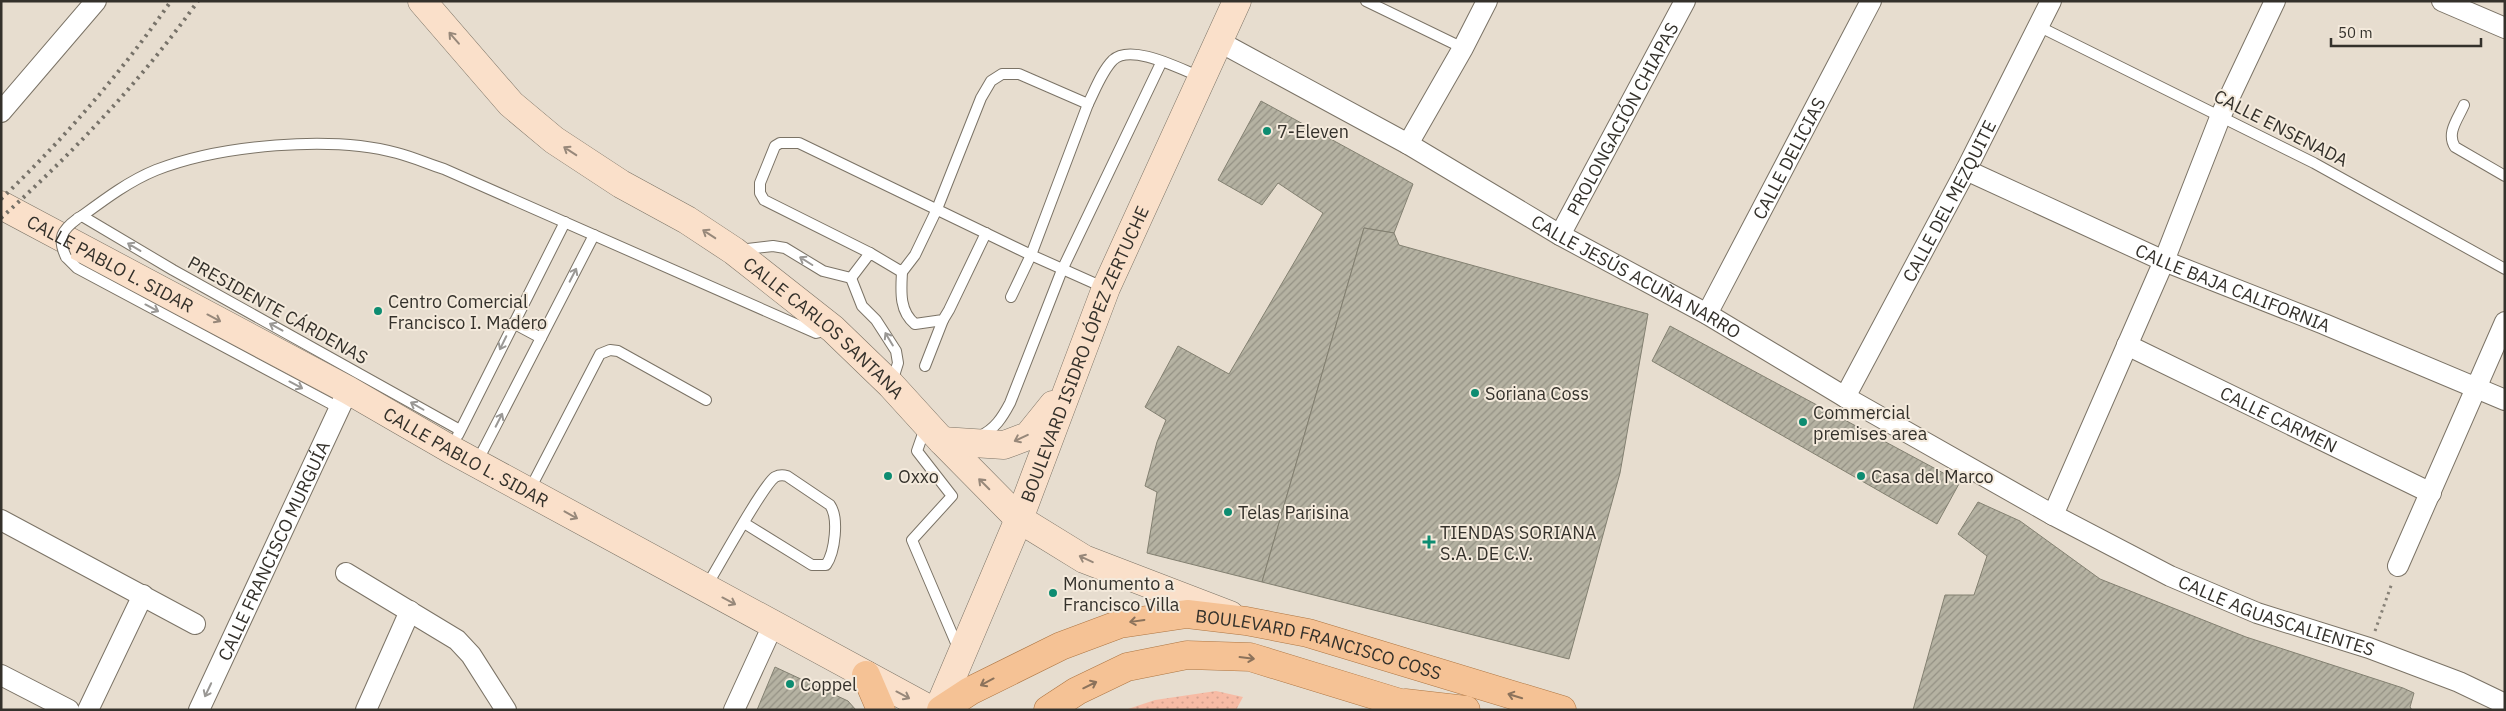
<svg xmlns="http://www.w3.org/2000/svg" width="2506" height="711" font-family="'IBM Plex Sans',sans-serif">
	<defs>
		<pattern id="park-dots" width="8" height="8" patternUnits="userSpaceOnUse" patternTransform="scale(1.25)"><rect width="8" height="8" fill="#f7bba5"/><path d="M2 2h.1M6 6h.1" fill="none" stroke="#d4a18e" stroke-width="1.8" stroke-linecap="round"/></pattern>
		<pattern id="building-hatch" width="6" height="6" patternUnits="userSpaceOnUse" patternTransform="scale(1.25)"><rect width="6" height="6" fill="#b5b2a2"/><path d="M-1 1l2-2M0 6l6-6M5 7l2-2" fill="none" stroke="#949184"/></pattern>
	</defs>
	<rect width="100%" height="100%" fill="#e7ddcf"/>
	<polygon fill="url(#park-dots)" points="1216,691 1243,697 1236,710 1125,710 1155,700"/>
	<g fill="url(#building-hatch)" stroke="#838071">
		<polygon points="1261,101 1413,184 1394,233 1364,228 1262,582 1147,553 1157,492 1145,486 1157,442 1166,420 1145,407 1178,346 1229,374 1323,213 1278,183 1262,205 1218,180"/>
		<polygon points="1364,228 1394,233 1399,245 1648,314 1620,473 1569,659 1262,582"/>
		<polygon points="1670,326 1960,482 1937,524 1652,361"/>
		<polygon points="1978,502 2020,521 2100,579 2246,637 2403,688 2414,693 2410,707 2412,710 1913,710 1945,595 1974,595 1987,556 1958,534"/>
		<polygon points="775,667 848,701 856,710 757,710"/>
	</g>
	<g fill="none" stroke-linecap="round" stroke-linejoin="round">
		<defs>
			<g id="lane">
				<polyline points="1366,1 1463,48"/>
				<polyline points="2038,26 2314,163 2505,269"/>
				<path d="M2464,105C2458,119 2446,133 2455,147L2505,176"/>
				<path d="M82,216C105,199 129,181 156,170C220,145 331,135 397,153C413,157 428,164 444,169L816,333L829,330"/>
				<polyline points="78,218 82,216 173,270 460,430"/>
				<polyline points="739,250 773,246 785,248 823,271 851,278"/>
				<polyline points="870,253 764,200 760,193 760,183 775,146 780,143 799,143 1031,255 1105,288"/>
				<polyline points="66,257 77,268 339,408"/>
				<path d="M902,272C901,291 899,311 915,324L943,320L949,310L986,233"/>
				<path d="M851,278L870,253L902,272L915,255L937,209L981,98L991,81L1002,74H1019L1088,104C1095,90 1102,71 1113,60C1131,43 1180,69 1201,77"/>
				<polyline points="851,278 862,306 876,320 896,351 898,363 892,382"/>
				<polyline points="1011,297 1031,255 1088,104"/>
				<polyline points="513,323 541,338"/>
				<polyline points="925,366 943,320"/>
				<polyline points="925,428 917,451 952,496 912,540 959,650"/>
				<polyline points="458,435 565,222"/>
				<path d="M980,436C995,429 1002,418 1010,403L1062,270L1161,63"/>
				<polyline points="477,462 594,235"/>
				<polyline points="529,491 600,354 610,350 618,351 706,400"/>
				<path d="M706,587C717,569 763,485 775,477C779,475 783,475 787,476L830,505C839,518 835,552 826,565H812L744,523"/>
			</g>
			<g id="street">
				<polyline points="2442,1 2505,28"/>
				<path id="s1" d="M1218,41L1408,144L1560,235L1707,314L1845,397L2053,515L2170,576L2257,613L2369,648L2459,682L2505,704"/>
				<polyline points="1,112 96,1"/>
				<polyline points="1408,144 1463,48 1487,1"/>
				<path id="s2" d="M1966,170L2164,261L2324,324L2505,400"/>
				<path id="s3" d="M1560,235L1685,1"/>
				<path id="s4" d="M1707,314L1871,1"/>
				<path id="s5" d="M2127,345L2431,493"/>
				<path id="s6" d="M1845,397L1966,170L2051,1"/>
				<polyline points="2053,515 2164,261 2221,115 2275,1"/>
				<polyline points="1,520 195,624"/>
				<polyline points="2398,566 2505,322"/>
				<polyline points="346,573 457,640 471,655 506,710"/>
				<polyline points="1,675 69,710"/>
				<polyline points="88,710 143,595"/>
				<path id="s7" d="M199,710L348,390"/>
				<polyline points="366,710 410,611"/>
				<polyline points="734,710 773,625"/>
			</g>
			<g id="secondary">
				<path id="s8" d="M422,1L511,104L554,140L621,184L687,220L734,251L833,329L891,385L942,441L1019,519L1084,559L1230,615"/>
				<path id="s9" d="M1,205L348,390L450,449L931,710"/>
				<polyline points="942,441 1004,445 1028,436 1053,405"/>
				<path id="s10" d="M938,710L1019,519L1106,288L1237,1"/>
			</g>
			<g id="primary">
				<polyline points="866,675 881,710"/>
				<polyline points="1405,703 1466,710"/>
				<path id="s11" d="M941,710L970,691L1061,646L1120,624L1187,614L1246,621L1308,633L1562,710"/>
				<polyline points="1048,710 1077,691 1127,667 1187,655 1250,657 1423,710"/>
			</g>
		</defs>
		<use href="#lane" stroke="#7b7366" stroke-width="12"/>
		<use href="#street" stroke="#7b7366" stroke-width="22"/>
		<use href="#secondary" stroke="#7b7366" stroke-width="29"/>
		<use href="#primary" stroke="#ad7542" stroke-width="29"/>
		<polyline stroke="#878177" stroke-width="3" stroke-dasharray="2.5 4" stroke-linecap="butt" points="2375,631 2392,583"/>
		<use href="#lane" stroke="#fff" stroke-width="10"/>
		<use href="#street" stroke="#fff" stroke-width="20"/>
		<use href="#secondary" stroke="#fae0ca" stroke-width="28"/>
		<use href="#primary" stroke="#f5c295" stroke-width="28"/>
		<g stroke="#777269" stroke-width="4" stroke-dasharray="2.5 5" stroke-linecap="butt">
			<path d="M1,199C64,139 121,73 171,1"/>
			<path d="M1,218C74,152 141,81 198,1"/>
		</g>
		<defs>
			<path id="lane-bridge" d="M66,257C57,238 62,230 77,219"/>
		</defs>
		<use href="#lane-bridge" stroke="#7b7366" stroke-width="12" stroke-linecap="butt"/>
		<use href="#lane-bridge" stroke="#fff" stroke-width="10"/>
	</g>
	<defs><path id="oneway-shaft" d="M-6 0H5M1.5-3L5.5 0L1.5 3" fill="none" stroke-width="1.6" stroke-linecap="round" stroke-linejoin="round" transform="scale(1.25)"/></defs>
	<g stroke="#97887a">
		<use href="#oneway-shaft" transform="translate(454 38) rotate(-131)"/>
		<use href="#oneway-shaft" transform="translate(570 151) rotate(-147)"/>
		<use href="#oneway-shaft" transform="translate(709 234) rotate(-147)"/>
		<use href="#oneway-shaft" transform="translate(214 318) rotate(28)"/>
		<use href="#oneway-shaft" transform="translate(1021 438) rotate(155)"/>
		<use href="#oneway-shaft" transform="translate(984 484) rotate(-135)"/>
		<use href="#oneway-shaft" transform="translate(571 515) rotate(29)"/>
		<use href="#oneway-shaft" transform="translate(1086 559) rotate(-155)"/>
		<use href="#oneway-shaft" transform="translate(729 601) rotate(28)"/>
		<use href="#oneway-shaft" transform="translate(903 695) rotate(28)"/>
	</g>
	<g stroke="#9a9895">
		<use href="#oneway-shaft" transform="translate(134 247) rotate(-149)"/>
		<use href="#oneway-shaft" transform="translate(806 261) rotate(-148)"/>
		<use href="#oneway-shaft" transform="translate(573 275) rotate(-63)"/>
		<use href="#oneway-shaft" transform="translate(152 308) rotate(28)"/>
		<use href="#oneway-shaft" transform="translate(276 327) rotate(-151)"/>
		<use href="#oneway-shaft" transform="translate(889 339) rotate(-121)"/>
		<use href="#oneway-shaft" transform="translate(503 343) rotate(116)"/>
		<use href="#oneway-shaft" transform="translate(296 385) rotate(28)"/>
		<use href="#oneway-shaft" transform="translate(417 406) rotate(-150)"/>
		<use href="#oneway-shaft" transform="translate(499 420) rotate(-63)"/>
		<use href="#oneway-shaft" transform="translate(208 690) rotate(115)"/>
	</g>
	<g stroke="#8b725b">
		<use href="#oneway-shaft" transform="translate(1137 621) rotate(172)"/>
		<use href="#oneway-shaft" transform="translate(1247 658) rotate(7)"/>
		<use href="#oneway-shaft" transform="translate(987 682) rotate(152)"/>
		<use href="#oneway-shaft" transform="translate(1090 685) rotate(-26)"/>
		<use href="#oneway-shaft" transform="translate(1515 696) rotate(-163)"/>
	</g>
	<g fill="#0d8c71" stroke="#f4eadc" stroke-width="2">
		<circle cx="1267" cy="131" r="5"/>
		<circle cx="378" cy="311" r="5"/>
		<circle cx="1475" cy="393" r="5"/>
		<circle cx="1803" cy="422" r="5"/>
		<circle cx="888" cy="476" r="5"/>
		<circle cx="1861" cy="476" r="5"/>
		<circle cx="1228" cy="512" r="5"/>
		<path d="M1426.5 534.5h5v5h5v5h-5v5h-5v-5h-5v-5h5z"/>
		<circle cx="1053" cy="593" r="5"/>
		<circle cx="790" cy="684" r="5"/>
	</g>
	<g text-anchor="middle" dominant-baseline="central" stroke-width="4" stroke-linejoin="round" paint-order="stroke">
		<g font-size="18" fill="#34312b" stroke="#f4eadc">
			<text stroke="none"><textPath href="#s3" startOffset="132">PROLONGACIÓN CHIAPAS</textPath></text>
			<text transform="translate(2281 128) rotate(27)">CALLE ENSENADA</text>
			<text stroke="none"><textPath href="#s4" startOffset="176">CALLE DELICIAS</textPath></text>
			<text stroke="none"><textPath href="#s6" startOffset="222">CALLE DEL MEZQUITE</textPath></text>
			<text stroke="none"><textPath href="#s9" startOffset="124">CALLE PABLO L. SIDAR</textPath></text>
			<text stroke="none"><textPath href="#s1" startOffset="480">CALLE JESÚS ACUÑA NARRO</textPath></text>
			<text stroke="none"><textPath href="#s2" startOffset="292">CALLE BAJA CALIFORNIA</textPath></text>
			<text transform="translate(278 310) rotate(29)">PRESIDENTE CÁRDENAS</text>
			<text stroke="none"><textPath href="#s8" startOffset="522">CALLE CARLOS SANTANA</textPath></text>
			<text stroke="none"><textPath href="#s10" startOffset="385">BOULEVARD ISIDRO LÓPEZ ZERTUCHE</textPath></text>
			<text stroke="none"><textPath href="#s5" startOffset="169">CALLE CARMEN</textPath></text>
			<text stroke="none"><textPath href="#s9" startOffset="529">CALLE PABLO L. SIDAR</textPath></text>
			<text stroke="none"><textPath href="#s7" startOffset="176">CALLE FRANCISCO MURGUÍA</textPath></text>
			<text stroke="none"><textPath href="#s1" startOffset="1206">CALLE AGUASCALIENTES</textPath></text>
			<text stroke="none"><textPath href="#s11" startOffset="402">BOULEVARD FRANCISCO COSS</textPath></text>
		</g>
		<g font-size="18" fill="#34312b" stroke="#f4eadc" text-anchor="start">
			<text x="1277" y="131">7-Eleven</text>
			<text x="388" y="301">Centro Comercial<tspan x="388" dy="21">Francisco I. Madero</tspan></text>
			<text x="1485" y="393">Soriana Coss</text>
			<text x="1813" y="412">Commercial<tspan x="1813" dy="21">premises area</tspan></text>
			<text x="898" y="476">Oxxo</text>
			<text x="1871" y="476">Casa del Marco</text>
			<text x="1238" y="512">Telas Parisina</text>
			<text x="1440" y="532">TIENDAS SORIANA<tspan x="1440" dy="21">S.A. DE C.V.</tspan></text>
			<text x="1063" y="583">Monumento a<tspan x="1063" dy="21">Francisco Villa</tspan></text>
			<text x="800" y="684">Coppel</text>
		</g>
	</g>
	<rect width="2506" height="711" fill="none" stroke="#34312b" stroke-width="5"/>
	<path d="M2331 38v8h150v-8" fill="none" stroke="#34312b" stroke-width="2.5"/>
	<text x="2338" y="38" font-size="15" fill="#34312b" stroke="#f4eadc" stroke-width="4" paint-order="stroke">50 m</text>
</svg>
